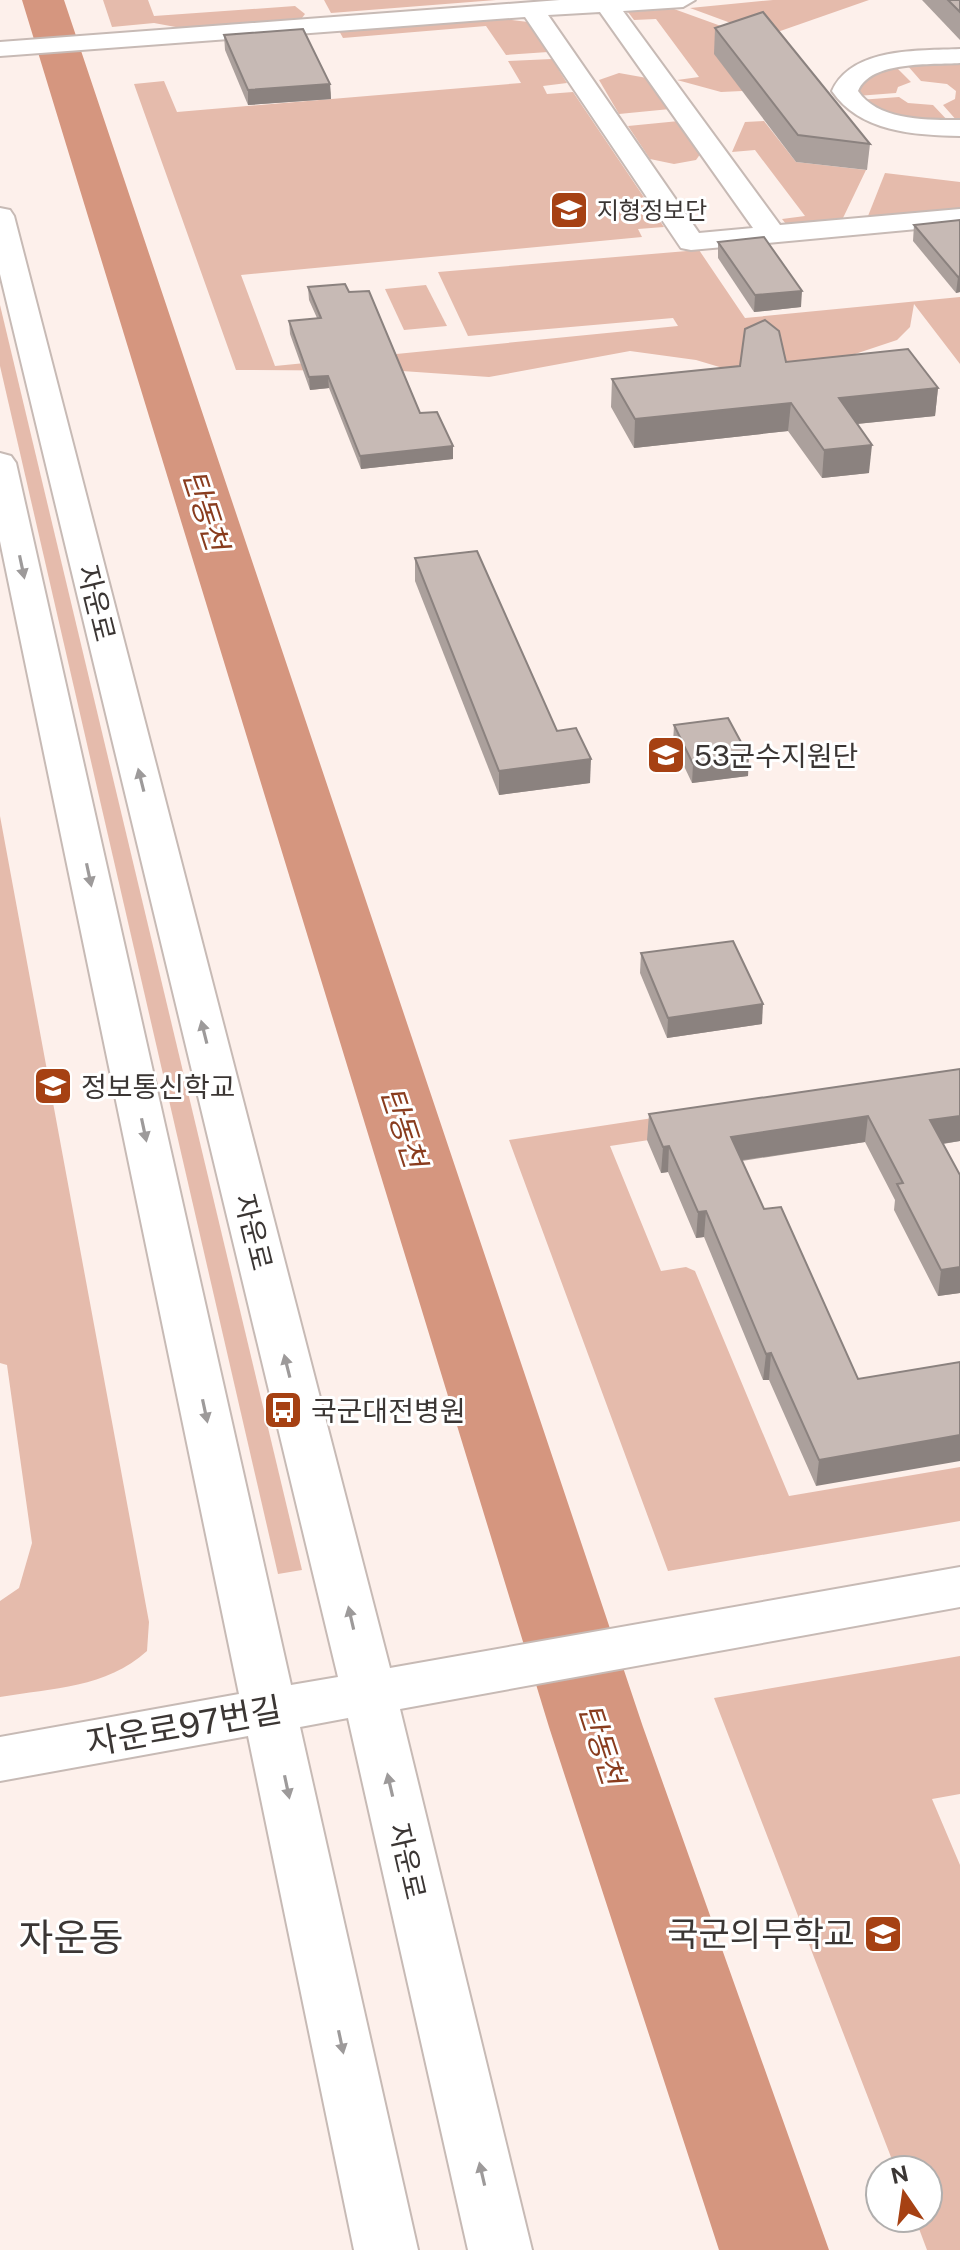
<svg xmlns="http://www.w3.org/2000/svg" width="960" height="2250" font-family="'Public Sans','Noto Sans KR',sans-serif">
	<rect width="100%" height="100%" fill="#fdf0eb"/>
	<g fill="#e5bbac">
		<polygon points="103,0 148,0 154,16 295,6 305,14 302,18 181,28 154,23 112,27"/>
		<polygon points="324,0 496,0 331,13"/>
		<polygon points="773,0 869,0 766,36 690,8"/>
		<polygon points="674,9 757,39 742,91 721,92 677,80 699,77 656,19 634,20 628,12"/>
		<polygon points="488,17 528,22 548,52 506,55 486,26 343,38 338,29"/>
		<polygon points="552,59 567,83 543,86 547,94 573,92 664,227 638,229 642,237 241,275 275,366 678,326 673,318 468,336 438,272 699,250 745,318 960,297 960,364 914,304 910,327 897,340 807,370 743,374 696,360 630,351 489,377 402,371 236,370 134,84 164,81 177,112 521,83 508,61"/>
		<polygon points="960,60 960,122 958,122 943,105 955,99 956,91 947,84 921,81 907,65"/>
		<polygon points="896,67 911,82 898,87 896,93 857,96 855,87 875,72"/>
		<polygon points="619,73 647,78 670,109 619,114 599,80"/>
		<polygon points="899,97 908,103 933,105 949,122 885,114 859,100"/>
		<polygon points="679,121 701,153 696,160 674,164 650,159 628,126"/>
		<polygon points="764,121 796,162 866,170 843,218 786,224 782,219 805,216 755,150 732,152 745,122"/>
		<polygon points="885,173 960,182 960,209 868,216"/>
		<polygon points="426,285 447,326 404,330 385,289"/>
		<polygon points="0,305 302,1570 278,1574 0,366"/>
		<path d="M0,816L149,1622L147,1651C106,1688 53,1688 0,1697V1601L19,1588L32,1543L7,1365L0,1363Z"/>
		<polygon points="960,1071 831,1112 610,1146 661,1271 686,1267 695,1271 789,1496 960,1467 960,1521 668,1571 509,1140"/>
		<polygon points="960,1656 960,1794 932,1799 960,1865 960,2250 927,2250 915,2218 928,2218 928,2170 896,2170 714,1698"/>
	</g>
	<g fill="none" stroke-linecap="round" stroke-linejoin="round">
		<polygon fill="#d5967f" fill-rule="evenodd" points="22,0 64,0 643,1727 829,2250 719,2250 549,1727"/>
		<defs>
			<g id="street">
				<path d="M560,0H695L683,7L623,11L780,225L960,209V225L691,250L681,248L525,17L0,56V42ZM600,12L753,228L699,233L548,15Z"/>
				<path d="M960,49V63C932,65 871,60 858,91C878,121 928,120 960,120V136C914,135 860,132 832,91C852,47 918,51 960,49Z"/>
			</g>
			<polygon id="secondary" points="0,208 10,210 14,216 390,1668 960,1567 960,1607 400,1709 532,2250 468,2250 348,1718 300,1727 418,2250 354,2250 248,1736 0,1781 0,1737 239,1694 0,541 0,453 11,456 16,463 291,1685 338,1677 0,274"/>
		</defs>
		<use href="#street" stroke="#c7bab5" stroke-width="4"/>
		<use href="#secondary" stroke="#c7bab5" stroke-width="4"/>
		<use href="#street" fill="#fff" fill-rule="evenodd"/>
		<use href="#secondary" fill="#fff" fill-rule="evenodd"/>
	</g>
	<g fill="#aba09c">
		<polygon points="922,0 960,0 960,40"/>
		<polygon points="715,28 870,144 867,170 796,162 714,54"/>
		<polygon points="224,35 330,84 331,99 248,105 225,50"/>
		<polygon points="960,220 960,292 956,293 913,241 914,225"/>
		<polygon points="718,242 801,307 754,312 718,258"/>
		<polygon points="308,287 349,292 420,413 453,459 361,469 329,388 310,390 290,334 289,321 317,318 309,300"/>
		<polygon points="612,379 938,388 935,416 857,424 869,473 822,478 788,431 634,448 611,407"/>
		<polygon points="415,558 590,783 499,795 415,581"/>
		<polygon points="674,725 748,776 692,783 673,743"/>
		<polygon points="641,953 762,1024 667,1038 640,973"/>
		<polygon points="960,1069 960,1141 943,1144 960,1175 960,1293 938,1296 894,1210 895,1200 865,1142 742,1161 764,1209 858,1379 816,1486 769,1380 763,1380 704,1237 696,1238 668,1172 661,1173 647,1140 649,1114"/>
	</g>
	<g fill="#8b827f">
		<polygon points="330,84 331,99 248,105 248,90"/>
		<polygon points="960,276 960,292 956,293 958,277"/>
		<polygon points="802,291 801,307 754,312 755,295"/>
		<polygon points="328,376 329,388 310,390 309,377"/>
		<polygon points="938,388 935,416 836,426 839,398"/>
		<polygon points="791,403 788,431 634,448 635,419"/>
		<polygon points="872,445 869,473 822,478 824,450"/>
		<polygon points="453,446 453,459 361,469 360,456"/>
		<polygon points="749,757 748,776 692,783 693,764"/>
		<polygon points="591,759 590,783 499,795 499,771"/>
		<polygon points="763,1004 762,1024 667,1038 668,1018"/>
		<polygon points="868,1116 865,1142 729,1162 731,1137"/>
		<polygon points="960,1116 960,1141 927,1146 930,1120"/>
		<polygon points="669,1146 668,1172 661,1173 663,1147"/>
		<polygon points="706,1211 704,1237 696,1238 698,1212"/>
		<polygon points="960,1267 960,1293 938,1296 941,1270"/>
		<polygon points="771,1353 769,1380 763,1380 766,1354"/>
		<polygon points="960,1435 960,1461 816,1486 819,1460"/>
	</g>
	<g fill="#c7bab5" stroke="#8b827f" stroke-width="2">
		<polygon points="948,0 960,0 960,12"/>
		<polygon points="763,12 870,144 798,135 715,28"/>
		<polygon points="303,29 330,84 248,90 224,35"/>
		<polygon points="960,220 960,276 958,277 914,225"/>
		<polygon points="764,237 802,291 755,295 718,242"/>
		<polygon points="345,284 349,292 369,291 420,413 437,412 453,446 360,456 328,376 309,377 289,321 321,318 308,287"/>
		<polygon points="765,320 779,331 786,362 908,349 938,388 839,398 872,445 824,450 791,403 635,419 612,379 740,366 745,329"/>
		<polygon points="477,551 557,731 576,728 591,759 499,771 415,558"/>
		<polygon points="728,718 749,757 693,764 674,725"/>
		<polygon points="733,941 763,1004 668,1018 641,953"/>
		<polygon points="960,1069 960,1116 930,1120 960,1175 960,1267 941,1270 897,1184 903,1183 868,1116 731,1137 764,1209 781,1207 858,1379 960,1362 960,1435 819,1460 771,1353 766,1354 706,1211 698,1212 669,1146 663,1147 649,1114"/>
	</g>
	<defs><path id="oneway-solid" d="M-6-.8H1V-3.2L6.5 0L1 3.2V.8H-6Z" transform="scale(2)"/></defs>
	<g fill="#9d9a9a">
		<use href="#oneway-solid" transform="translate(22 567) rotate(78)"/>
		<use href="#oneway-solid" transform="translate(141 780) rotate(-104)"/>
		<use href="#oneway-solid" transform="translate(89 875) rotate(78)"/>
		<use href="#oneway-solid" transform="translate(204 1032) rotate(-104)"/>
		<use href="#oneway-solid" transform="translate(144 1130) rotate(78)"/>
		<use href="#oneway-solid" transform="translate(287 1366) rotate(-104)"/>
		<use href="#oneway-solid" transform="translate(205 1411) rotate(78)"/>
		<use href="#oneway-solid" transform="translate(351 1618) rotate(-103)"/>
		<use href="#oneway-solid" transform="translate(390 1785) rotate(-103)"/>
		<use href="#oneway-solid" transform="translate(287 1787) rotate(78)"/>
		<use href="#oneway-solid" transform="translate(341 2042) rotate(78)"/>
		<use href="#oneway-solid" transform="translate(482 2174) rotate(-103)"/>
	</g>
	<defs>
		<symbol id="university-square" viewBox="-11 -11 22 22"><rect x="-9" y="-9" width="18" height="18" rx="4" fill="#a64113" stroke="#fff"/><path d="M0-5L7-2L0 1L-7-2ZM-4 1L0 2.5L4 1V4Q0 6-4 4Z" fill="#fff"/></symbol>
		<symbol id="bus-square" viewBox="-11 -11 22 22"><rect x="-9" y="-9" width="18" height="18" rx="4" fill="#a64113" stroke="#fff"/><path d="M-5-6H5V4H4V6H2V4H-2V6H-4V4H-5ZM-3.5-4V0h7V-4ZM-3.5 1.2v1.5H-2V1.2ZM2 1.2v1.5H3.5V1.2Z" fill="#fff"/></symbol>
	</defs>
	<g fill-rule="evenodd">
		<use href="#university-square" x="547" y="188" width="44" height="44"/>
		<use href="#university-square" x="644" y="733" width="44" height="44"/>
		<use href="#university-square" x="31" y="1064" width="44" height="44"/>
		<use href="#bus-square" x="261" y="1388" width="44" height="44"/>
		<use href="#university-square" x="861" y="1912" width="44" height="44"/>
	</g>
	<g text-anchor="middle" dominant-baseline="central" stroke-width="6" stroke-linejoin="round" paint-order="stroke">
		<g font-size="24" fill="#3b3634" stroke="#fff" text-anchor="start">
			<text x="597" y="210">지형정보단</text>
		</g>
		<g font-size="28" fill="#3b3634" stroke="#fff">
			<text transform="translate(97 603) rotate(76)">자운로</text>
			<text transform="translate(254 1232) rotate(76)">자운로</text>
			<text transform="translate(408 1861) rotate(77)">자운로</text>
		</g>
		<g font-size="28" fill="#3b3634" stroke="#fff" text-anchor="start">
			<text x="694" y="755">53군수지원단</text>
			<text x="81" y="1086">정보통신학교</text>
			<text x="311" y="1410">국군대전병원</text>
		</g>
		<g font-size="30" font-style="italic" fill="#893c1e" stroke="#fff">
			<text transform="translate(206 510) rotate(72)">탄동천</text>
			<text transform="translate(404 1127) rotate(72)">탄동천</text>
			<text transform="translate(602 1744) rotate(72)">탄동천</text>
		</g>
		<g font-size="34" fill="#3b3634" stroke="#fff">
			<text transform="translate(184 1726) rotate(-10)">자운로97번길</text>
		</g>
		<g font-size="34" fill="#3b3634" stroke="#fff" text-anchor="end">
			<text x="855" y="1934">국군의무학교</text>
		</g>
		<g font-size="38" fill="#3b3634" stroke="#fff">
			<text x="71" y="1937">자운동</text>
		</g>
	</g>
	<g transform="translate(904 2194) rotate(347)"><circle r="38" fill="#ffffff" stroke="#b1afae" stroke-width="2"/>
	<path d="M0-6L14 30L0 20L-14 30Z" fill="#a64113"/>
	<text y="-12" font-size="22" font-weight="bold" text-anchor="middle" fill="#3b3634">N</text>
	</g>
</svg>
